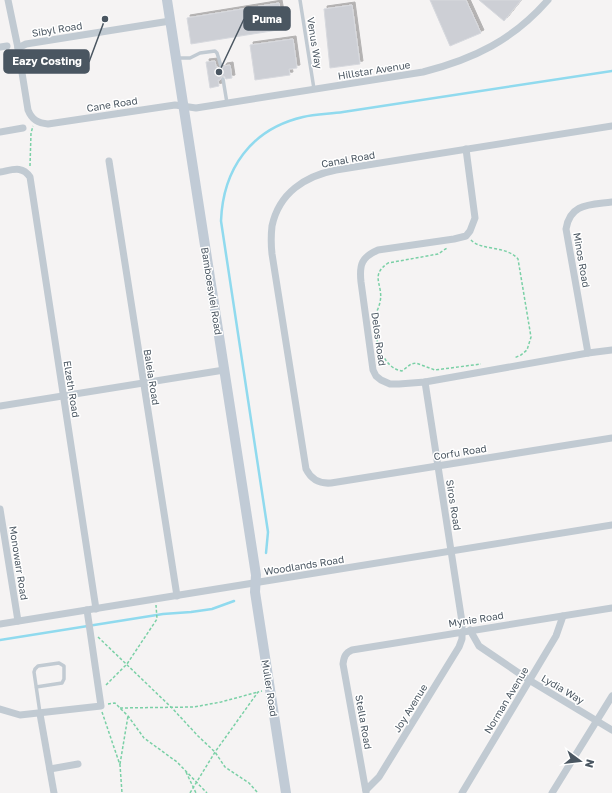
<svg xmlns="http://www.w3.org/2000/svg" width="612" height="793" font-family="'Golos Text',sans-serif">
	<defs>
		<filter id="shadow"><feDropShadow dx="3" dy="-3" stdDeviation="0" flood-color="#0004"/></filter>
	</defs>
	<rect width="100%" height="100%" fill="#f5f3f3"/>
	<g fill="none" stroke-linecap="round" stroke-linejoin="round">
		<g stroke="#90daee" stroke-width="2.5">
			<path d="M266,553L268,532L221,221C223,169 251,129 303,117C315,114 330,114 343,112L612,71"/>
			<polyline points="0,640 163,614 191,612 212,609 234,601"/>
		</g>
	</g>
	<g fill="#cdcfd5" stroke="#d7d9de" filter="url(#shadow)">
		<polygon points="430,0 466,0 481,33 450,46"/>
		<polygon points="479,0 521,0 504,21"/>
		<polygon points="279,3 284,29 191,44 187,18"/>
		<polygon points="352,5 360,64 330,68 324,9"/>
		<polygon points="293,39 297,68 289,69 290,75 255,80 250,45"/>
		<polygon points="215,61 216,67 218,67 220,69 223,68 224,66 230,65 232,78 226,79 224,76 222,76 220,80 218,80 219,86 210,88 206,62"/>
	</g>
	<g fill="none" stroke-linecap="round" stroke-linejoin="round">
		<g stroke="#7ad0a6" stroke-width="1.5" stroke-dasharray="3 2" stroke-linecap="butt">
			<polyline points="30,166 31,133 33,126"/>
			<path d="M471,240C481,251 506,245 518,259L531,337L527,350L521,355L514,358"/>
			<path d="M374,320C375,314 379,308 380,302C384,285 369,276 388,263L438,254L447,248"/>
			<path d="M377,340C380,353 388,369 402,371L411,364L416,363L435,370L481,364"/>
			<polyline points="98,637 172,708 198,736 215,752 225,767 249,783 258,793"/>
			<polyline points="106,685 127,664 157,619 156,605"/>
			<polyline points="108,704 115,703 128,716 144,738 177,762 207,793"/>
			<polyline points="120,708 194,707 221,702 258,692"/>
			<polyline points="102,712 120,765 122,793"/>
			<polyline points="120,764 128,716"/>
			<polyline points="186,772 196,793"/>
			<polyline points="190,793 215,752 258,692 262,691"/>
		</g>
		<g stroke="#c1cad2" stroke-width="3.5">
			<polyline points="300,0 314,89"/>
			<polyline points="177,58 190,58 200,53 215,51 217,53 221,66"/>
			<polyline points="223,79 227,103"/>
			<polyline points="36,687 62,683 64,679 64,666 59,663 38,666 35,669 34,672 40,713"/>
		</g>
		<g stroke="#c1cad2" stroke-width="7">
			<path d="M8,0L18,48L28,110C32,120 38,123 48,124L175,105L196,108L423,72C474,59 513,40 548,0"/>
			<polyline points="0,47 7,46"/>
			<polyline points="18,48 26,44 170,21"/>
			<path d="M612,126L336,170C305,176 279,193 272,226C271,235 271,245 272,254L306,469C311,479 319,484 331,483L612,438"/>
			<polyline points="0,132 23,128"/>
			<path d="M466,149L475,218L470,231L466,236L454,239L378,250C362,257 359,264 361,282L373,370L376,376L381,380L390,384H399L425,382L588,353L612,350"/>
			<polyline points="109,161 177,596"/>
			<path d="M0,172C12,170 22,165 30,177L96,609"/>
			<path d="M588,353L566,229C570,203 590,205 612,202"/>
			<polyline points="0,406 224,370"/>
			<polyline points="0,509 18,621"/>
			<polyline points="0,624 612,525"/>
			<polyline points="470,630 479,646 529,680 612,730"/>
			<polyline points="0,709 20,715 101,706 87,610"/>
			<polyline points="40,714 54,793"/>
			<polyline points="50,769 78,764"/>
			<polyline points="366,790 379,777 459,647 462,639 462,622 425,382"/>
			<path d="M366,792L343,664C344,657 345,653 352,650L612,608"/>
			<polyline points="462,793 556,636 563,616"/>
			<polyline points="552,793 612,696"/>
		</g>
		<polyline stroke="#c1cbd6" stroke-width="10" points="167,0 256,575 255,592 286,793"/>
	</g>
	<g text-anchor="middle" dominant-baseline="central" stroke-width="3" stroke-linejoin="round" paint-order="stroke">
		<g font-size="10" fill="#4a5661" stroke="#fff">
			<text transform="translate(57 29) rotate(-9)">Sibyl Road</text>
			<text transform="translate(315 43) rotate(81)">Venus Way</text>
			<text transform="translate(374 70) rotate(-9)">Hillstar Avenue</text>
			<text transform="translate(112 104) rotate(-9)">Cane Road</text>
			<text transform="translate(348 159) rotate(-10)">Canal Road</text>
			<text transform="translate(582 260) rotate(80)">Minos Road</text>
			<text transform="translate(212 291) rotate(81)">Bamboesvlei Road</text>
			<text transform="translate(379 339) rotate(82)">Delos Road</text>
			<text transform="translate(152 377) rotate(81)">Baleia Road</text>
			<text transform="translate(72 389) rotate(81)">Elzeth Road</text>
			<text transform="translate(460 452) rotate(-9)">Corfu Road</text>
			<text transform="translate(454 505) rotate(81)">Siros Road</text>
			<text transform="translate(19 563) rotate(81)">Monowarr Road</text>
			<text transform="translate(304 565) rotate(-9)">Woodlands Road</text>
			<text transform="translate(476 619) rotate(-9)">Mynie Road</text>
			<text transform="translate(270 688) rotate(81)">Muller Road</text>
			<text transform="translate(563 689) rotate(31)">Lydia Way</text>
			<text transform="translate(506 700) rotate(-59)">Norman Avenue</text>
			<text transform="translate(410 708) rotate(-58)">Joy Avenue</text>
			<text transform="translate(364 722) rotate(80)">Stella Road</text>
		</g>
	</g>
	<path fill="none" stroke="#4a5661" stroke-width="1.5" d="M219 72L244 19M105 19L89 62"/>
	<g fill="#4a5661" stroke="#fff" stroke-width="1.5">
		<circle cx="219" cy="72" r="4"/>
		<circle cx="105" cy="19" r="4"/>
	</g>
	<g fill="#4a5661" stroke="#4a5661" stroke-width="1.5">
		<rect x="244" y="7" width="46" height="23" rx="4"/>
		<rect x="4" y="50" width="85" height="23" rx="4"/>
	</g>
	<g font-size="11" text-anchor="middle" font-weight="bold" fill="#fff">
		<text x="267" y="23">Puma</text>
		<text x="47" y="65">Eazy Costing</text>
	</g>
	<g transform="translate(580 761) rotate(105)" stroke="#ffffff" stroke-width="3" paint-order="stroke">
	<path d="M0-3L7 15L0 10L-7 15Z" fill="#4a5661"/>
	<text y="-6" font-size="11" font-weight="bold" text-anchor="middle" fill="#4a5661">N</text>
	</g>
</svg>
